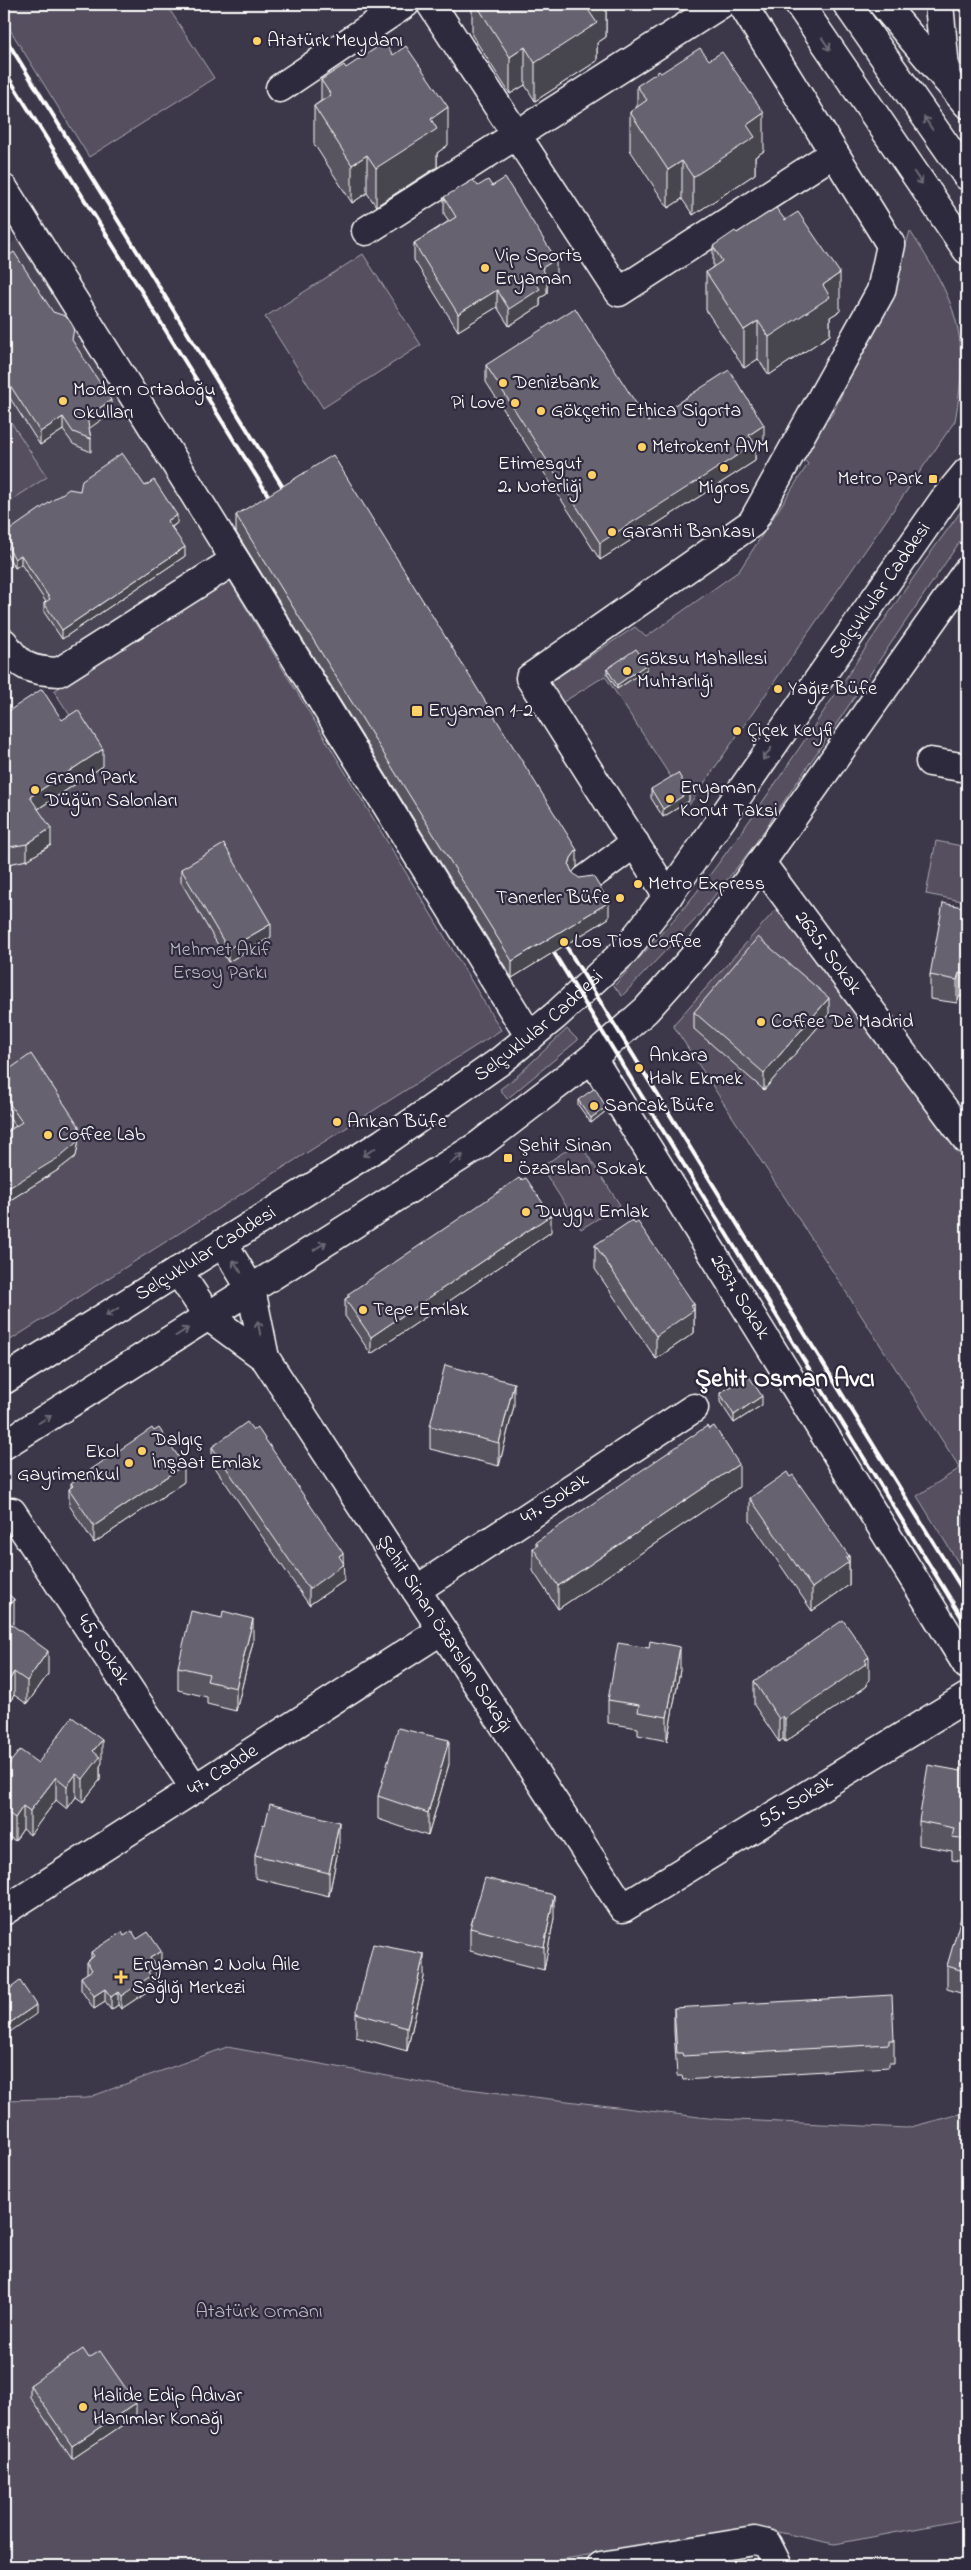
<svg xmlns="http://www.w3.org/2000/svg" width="971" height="2570" font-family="'Indie Flower',sans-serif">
	<rect width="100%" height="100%" fill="#3c3749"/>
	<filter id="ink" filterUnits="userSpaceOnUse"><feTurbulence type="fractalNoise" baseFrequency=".02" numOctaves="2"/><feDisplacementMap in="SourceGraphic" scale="10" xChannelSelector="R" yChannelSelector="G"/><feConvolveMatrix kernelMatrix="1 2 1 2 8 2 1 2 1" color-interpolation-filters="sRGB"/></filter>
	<g filter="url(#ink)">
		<polygon fill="#494455" points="20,237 219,553 58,658 47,659 32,656 23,649 4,621 4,248"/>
		<g fill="#555060" stroke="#aaa8b0">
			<polygon points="4,4 166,4 214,78 89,157 4,20"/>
			<path d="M910,231C956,301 971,335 955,421L689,805L605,676L565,701L558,703L547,687L550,682L635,627L646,637L739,571L808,464L800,455L833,413L896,279Z"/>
			<polygon points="363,254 421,345 323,408 265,317"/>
			<polygon points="11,422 47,477 4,505 4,427"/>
			<path d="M967,503V531L753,847L696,919L622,996L614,986C645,951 678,917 706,880C799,758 875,625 967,503Z"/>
			<polygon points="228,578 501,1030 4,1344 4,865 27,860 50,845 30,814 103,766 54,691"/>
			<polygon points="936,841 967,847 967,902 926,894"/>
			<polygon points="779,906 967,1159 967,1577 917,1496 960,1468 673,1025"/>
			<polygon points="567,1029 578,1040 507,1099 500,1089 516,1077"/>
			<polygon points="579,1142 620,1205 581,1229 541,1167"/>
			<polygon points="227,2047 443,2086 716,2119 907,2128 967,2112 967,2519 835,2544 778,2532 745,2529 522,2566 4,2566 4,2100 87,2098"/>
		</g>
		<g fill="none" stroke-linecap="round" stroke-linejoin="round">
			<defs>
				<g id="minor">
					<polyline points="431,4 619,292 834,153"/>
					<polyline points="883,4 967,104"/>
					<polyline points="939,4 946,79"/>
					<polyline points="280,88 405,4"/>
					<polyline points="4,189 138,403 530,1037"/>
					<polyline points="366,231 721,4"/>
					<path d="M4,643C20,667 30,671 59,672L235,560"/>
					<polyline points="930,762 967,768"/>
					<path id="s1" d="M761,863L967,1140"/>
					<polyline points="585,880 635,843"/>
					<polyline points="668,896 530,678 752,523 881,291 891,245 742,4"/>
					<path id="s2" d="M592,1058L967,1665"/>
					<polyline points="208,1316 265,1358 251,1289"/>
					<path id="s3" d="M265,1358L623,1908L967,1697"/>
					<path id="s4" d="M12,1512L195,1789"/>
					<path id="s5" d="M416,1590L694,1408"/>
					<polyline points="601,2566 754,2541 767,2544 778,2566"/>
				</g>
				<g id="tertiary">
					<path id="s6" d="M4,1911L442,1630"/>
				</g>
				<g id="secondary">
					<polyline points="799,4 967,250"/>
					<polyline points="847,4 967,176"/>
					<polyline points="223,1243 251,1289"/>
					<polyline points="178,1271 208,1316"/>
					<path id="s7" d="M4,1380L383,1143L499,1062L555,1016L624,952L668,896L943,501L967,472"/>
					<polyline points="4,1445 479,1145 592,1058 646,1010 697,953 967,571"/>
				</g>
			</defs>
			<use href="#minor" stroke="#fff" stroke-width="31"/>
			<use href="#tertiary" stroke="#fff" stroke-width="31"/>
			<use href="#secondary" stroke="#fff" stroke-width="31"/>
			<use href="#minor" stroke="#2f2a3d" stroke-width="28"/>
			<use href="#tertiary" stroke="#2f2a3d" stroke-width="28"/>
			<use href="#secondary" stroke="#2f2a3d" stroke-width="28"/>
			<g stroke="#fff" stroke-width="4">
				<polyline points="4,36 289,497"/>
				<polyline points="4,70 276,508"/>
				<polyline points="558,933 967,1597"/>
				<polyline points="546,940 967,1626"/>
			</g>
		</g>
		<g fill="#585460" stroke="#fff">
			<polygon points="472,4 606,4 606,37 597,43 597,61 535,101 525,85 510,94 472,35"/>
			<polygon points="956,4 967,4 967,8 956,9"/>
			<polygon points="346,68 448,145 437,153 437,167 376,206 367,193 352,203 314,144 314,106 321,101 321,80"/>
			<polygon points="661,73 764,151 755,157 755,174 693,215 682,199 668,208 630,150 630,112 637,107 637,86"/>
			<polygon points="478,186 492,186 556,276 547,282 547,294 540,298 540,306 509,326 497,307 458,331 414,260 414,243 449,221 444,214 444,197"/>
			<polygon points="737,233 840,311 830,317 830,335 769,375 758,359 744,368 706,310 706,272 713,267 713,246"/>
			<polygon points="4,259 73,342 111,413 89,428 91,439 91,452 73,444 63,430 40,445 8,395 4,393"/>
			<polygon points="486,365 648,422 764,442 755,447 755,461 600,560 486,382"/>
			<polygon points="145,486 177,523 172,527 185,556 62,639 44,612 44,603 46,602 21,564 15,568 4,550 4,534 80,491"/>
			<polygon points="236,515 577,867 572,872 609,918 512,978 236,532"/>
			<polygon points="607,669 647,669 617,689 607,674"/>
			<polygon points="4,714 62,720 103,766 38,809 51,845 27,860 4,865"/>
			<polygon points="651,789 689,801 663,817 651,798"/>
			<polygon points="181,869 271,937 228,962 181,882"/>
			<polygon points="967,908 967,998 959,996 957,1003 930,999 930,975"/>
			<polygon points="694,1012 829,1014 764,1090 694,1029"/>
			<polygon points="4,1073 79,1139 76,1156 58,1170 7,1202 4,1197 4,1134 16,1126 4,1109"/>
			<polygon points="578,1100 606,1111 591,1123 578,1105"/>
			<polygon points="551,1232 371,1354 345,1316 345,1299 348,1297 348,1294"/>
			<polygon points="595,1245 694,1304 694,1333 656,1359 595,1269"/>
			<polygon points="720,1393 762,1405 734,1423 720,1402"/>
			<polygon points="514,1406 499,1466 430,1449 430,1426"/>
			<polygon points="212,1447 344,1581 309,1605 212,1463"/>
			<polygon points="184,1482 94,1543 69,1505 69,1489 71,1487 71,1483"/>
			<polygon points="739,1487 558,1609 533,1571 533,1548 536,1546 536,1542"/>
			<polygon points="750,1498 849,1556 849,1585 812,1611 750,1521"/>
			<polygon points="4,1591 14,1622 12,1625 48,1674 27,1704 14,1695 10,1702 4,1698"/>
			<polygon points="222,1618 253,1642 236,1711 207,1704 207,1697 178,1690 178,1667"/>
			<polygon points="649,1648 680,1670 667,1741 638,1735 638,1728 608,1723 608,1700"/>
			<polygon points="869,1680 867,1682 867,1686 785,1742 783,1739 779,1742 754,1705 754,1681"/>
			<polygon points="38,1763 102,1763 100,1766 100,1780 83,1802 76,1797 67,1809 56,1800 30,1835 23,1829 15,1841 4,1833 4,1770"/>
			<polygon points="449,1764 428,1836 378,1819 378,1796"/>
			<polygon points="967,1765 967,1862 952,1860 952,1851 919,1845 919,1821"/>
			<polygon points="339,1845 329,1896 255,1878 255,1855"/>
			<polygon points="967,1908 967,1995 947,1989 947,1966"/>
			<polygon points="554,1918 544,1970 470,1951 470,1928"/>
			<polygon points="124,1936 137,1939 161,1964 156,1967 156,1979 151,1983 151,1989 121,2009 118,2005 111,2010 105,2002 94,2009 81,1990 81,1977 87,1974 87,1962 91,1958 91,1952"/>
			<polygon points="424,1977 407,2051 356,2037 356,2013"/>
			<polygon points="674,2008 894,2040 894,2063 889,2063 889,2067 683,2080 682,2076 677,2076 674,2031"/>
			<polygon points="89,2358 136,2416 72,2459 30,2397 30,2385"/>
		</g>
		<g fill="#47454e" stroke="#fff">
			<polygon points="599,4 606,4 606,37 597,43 597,61 535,101 535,63 589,11"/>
			<polygon points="525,47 525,85 510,94 510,57"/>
			<polygon points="448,107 448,145 437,153 437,167 376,206 376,168 431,119"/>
			<polygon points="764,113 764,151 755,157 755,174 693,215 693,177 747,125"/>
			<polygon points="367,155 367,193 352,203 352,165"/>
			<polygon points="682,161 682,199 668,208 668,170"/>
			<polygon points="556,259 556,276 547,282 547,294 540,298 540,306 509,326 509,309 536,283 542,268"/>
			<polygon points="840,273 840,311 830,317 830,335 769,375 769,337 823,285"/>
			<polygon points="497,290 497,307 458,331 458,314"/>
			<polygon points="758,321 758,359 744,368 744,330"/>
			<polygon points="111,400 111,413 87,430 87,417"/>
			<polygon points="63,417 63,430 40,445 40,432"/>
			<polygon points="764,425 764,442 755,447 755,461 600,560 600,543 749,435"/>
			<polygon points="177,515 177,523 167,530 167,521"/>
			<polygon points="185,547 185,556 62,639 62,630"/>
			<polygon points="21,555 21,564 15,568 15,559"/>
			<polygon points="647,664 647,669 617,689 617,685"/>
			<polygon points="103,749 103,766 30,814 30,797"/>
			<polygon points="689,792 689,801 663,817 663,809"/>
			<polygon points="51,828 51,845 27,860 27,844"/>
			<polygon points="577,850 577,867 571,874 569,865 571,858"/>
			<polygon points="609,902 609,918 512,978 512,961"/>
			<polygon points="271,924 271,937 228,962 228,949"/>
			<polygon points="959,973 959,996 957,1003 957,980"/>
			<polygon points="829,998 829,1014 764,1090 764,1073"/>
			<polygon points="606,1107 606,1111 591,1123 591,1118"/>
			<polygon points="79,1126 79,1139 76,1156 58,1170 7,1202 7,1189"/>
			<polygon points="551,1215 551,1232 371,1354 371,1337"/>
			<polygon points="694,1304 694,1333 656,1359 656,1336"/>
			<polygon points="514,1383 514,1406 499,1466 499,1443"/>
			<polygon points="762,1396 762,1405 734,1423 734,1415"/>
			<polygon points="739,1464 739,1487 558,1609 558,1586"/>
			<polygon points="184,1465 184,1482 94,1543 94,1526"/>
			<polygon points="343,1553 344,1581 309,1605 309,1589 339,1556"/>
			<polygon points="849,1556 849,1585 812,1611 812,1588"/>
			<polygon points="14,1599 14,1622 4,1637 4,1613"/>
			<polygon points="253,1619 253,1642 236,1711 236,1688"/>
			<polygon points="680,1647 680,1670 667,1741 667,1717"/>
			<polygon points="48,1651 48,1674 27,1704 27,1681"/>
			<polygon points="869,1657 869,1680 867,1682 867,1686 785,1742 785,1719"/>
			<polygon points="14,1672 14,1695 10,1702 10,1679"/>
			<polygon points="783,1716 783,1739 779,1742 779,1719"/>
			<polygon points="102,1740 102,1763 100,1766 100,1780 83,1802 83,1779 93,1751"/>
			<polygon points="449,1740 449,1764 428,1836 428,1813"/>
			<polygon points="76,1774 76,1797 67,1809 67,1786"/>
			<polygon points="56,1777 56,1800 30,1835 30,1811"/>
			<polygon points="23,1806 23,1829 15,1841 15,1818"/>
			<polygon points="339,1822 339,1845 329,1896 329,1873"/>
			<polygon points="554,1895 554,1918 544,1970 544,1947"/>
			<polygon points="161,1951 161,1964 156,1967 156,1979 151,1983 151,1989 121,2009 121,1996 148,1972 150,1958"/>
			<polygon points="424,1954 424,1977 407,2051 407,2028"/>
			<polygon points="105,1989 105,2002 94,2009 94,1996"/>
			<polygon points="118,1992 118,2005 111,2010 111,1997"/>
			<polygon points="36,2005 36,2014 4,2036 4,2027"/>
			<polygon points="136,2403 136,2416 72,2459 72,2446"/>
		</g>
		<g fill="#666270" stroke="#fff">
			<polygon points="476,4 599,4 589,11 597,23 535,63 525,47 510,57"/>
			<polygon points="385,42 393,55 406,46 448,107 431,119 437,129 376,168 367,155 352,165 314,106 331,95 321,80 344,65 346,68"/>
			<polygon points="700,48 709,60 722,52 764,113 747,125 755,137 693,177 682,161 668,170 630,112 647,100 637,86 659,71 661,73"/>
			<polygon points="505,178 556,259 542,268 547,277 536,283 540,289 509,309 497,290 458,314 414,243 456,217 444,197 473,180 478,186 488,180 492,186"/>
			<polygon points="776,208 785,220 798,212 840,273 823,285 830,297 769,337 758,321 744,330 706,272 722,261 713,246 735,231 737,233"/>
			<polygon points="14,252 53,312 65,316 70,321 74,328 72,340 111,400 87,417 91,439 73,432 63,417 40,432 8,382 4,380 4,259"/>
			<polygon points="575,308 648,422 729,370 764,425 749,435 755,444 600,543 486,365"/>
			<polygon points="122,453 145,486 154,480 177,515 167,521 185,547 62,630 44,603 50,599 21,555 15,559 4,541 4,534 69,489 80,491 82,480"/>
			<polygon points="333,455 577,850 571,858 569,865 572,872 579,878 593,876 609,902 512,961 236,515"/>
			<polygon points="636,649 647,664 617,685 607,669"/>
			<polygon points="42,689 62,720 78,710 103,749 30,797 51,828 27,844 4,848 4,714"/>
			<polygon points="678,773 689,792 663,809 651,789"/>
			<polygon points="224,844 271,924 228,949 181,869"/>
			<polygon points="943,903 967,908 966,916 967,916 967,975 959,973 957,980 930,975"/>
			<polygon points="758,937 829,998 764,1073 694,1012"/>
			<polygon points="31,1054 79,1126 76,1143 58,1158 7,1189 4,1184 4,1134 22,1122 4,1096 4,1073"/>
			<polygon points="595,1088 606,1107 591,1118 578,1100"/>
			<polygon points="519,1178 521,1180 526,1178 551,1215 371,1337 345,1299 350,1296 348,1294"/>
			<polygon points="632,1220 635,1224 638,1222 694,1304 691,1306 694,1310 656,1336 595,1245"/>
			<polygon points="445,1365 514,1383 499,1443 430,1426"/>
			<polygon points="748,1375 762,1396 734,1415 720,1393"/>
			<polygon points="247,1422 253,1430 257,1427 343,1553 339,1556 344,1564 309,1589 212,1447"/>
			<polygon points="707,1426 709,1429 714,1426 739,1464 558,1586 533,1548 538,1545 536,1542"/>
			<polygon points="152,1428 154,1431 159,1428 184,1465 94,1526 69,1489 73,1486 71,1483"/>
			<polygon points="787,1472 790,1477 793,1475 849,1556 846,1558 849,1562 812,1588 750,1498"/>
			<polygon points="4,1591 14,1599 4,1613"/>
			<polygon points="191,1611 222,1618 223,1611 253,1619 236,1688 207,1681 209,1674 178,1667"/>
			<polygon points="4,1619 48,1651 27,1681 14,1672 10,1679 4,1675"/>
			<polygon points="843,1620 869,1657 865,1660 867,1663 785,1719 783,1716 779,1719 754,1681"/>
			<polygon points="650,1641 680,1647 667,1717 638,1712 639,1705 608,1700 618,1643 649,1648"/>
			<polygon points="72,1717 102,1740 93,1751 100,1757 83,1779 76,1774 67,1786 56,1777 30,1811 23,1806 15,1818 4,1810 4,1770 20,1750 38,1763"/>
			<polygon points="398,1728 449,1740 428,1813 378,1796"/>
			<polygon points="963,1764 967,1765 967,1839 952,1837 954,1828 919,1821 928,1765 961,1771"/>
			<polygon points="270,1804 339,1822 329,1873 255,1855 263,1824 265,1825"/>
			<polygon points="485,1878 554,1895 544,1947 470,1928"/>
			<polygon points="964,1907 967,1908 967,1972 947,1966"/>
			<polygon points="132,1931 137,1939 148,1932 161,1951 150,1958 156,1967 148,1972 151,1976 121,1996 118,1992 111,1997 105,1989 94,1996 81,1977 92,1970 87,1962 94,1956 91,1952 122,1932 124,1936"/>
			<polygon points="373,1944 424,1954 407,2028 356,2013"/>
			<polygon points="20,1981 36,2005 4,2027 4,1993"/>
			<polygon points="892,1995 894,2040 889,2040 889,2044 683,2056 682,2053 677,2053 674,2008"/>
			<polygon points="83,2349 89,2358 100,2351 136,2403 72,2446 30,2385"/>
		</g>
		<defs><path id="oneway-shaft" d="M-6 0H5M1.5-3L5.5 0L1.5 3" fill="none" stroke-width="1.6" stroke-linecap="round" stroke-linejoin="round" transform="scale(1.25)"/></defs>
		<g stroke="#6d6a77">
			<use href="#oneway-shaft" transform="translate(826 44) rotate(56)"/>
			<use href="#oneway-shaft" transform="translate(928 123) rotate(-124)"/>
			<use href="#oneway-shaft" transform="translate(918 178) rotate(56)"/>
			<use href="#oneway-shaft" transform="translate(767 754) rotate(125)"/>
			<use href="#oneway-shaft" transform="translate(369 1152) rotate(148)"/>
			<use href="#oneway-shaft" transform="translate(457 1159) rotate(-32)"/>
			<use href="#oneway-shaft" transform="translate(320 1246) rotate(-32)"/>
			<use href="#oneway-shaft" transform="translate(237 1266) rotate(-122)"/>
			<use href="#oneway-shaft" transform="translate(112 1312) rotate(148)"/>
			<use href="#oneway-shaft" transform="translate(259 1328) rotate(-101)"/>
			<use href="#oneway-shaft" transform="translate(182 1332) rotate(-32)"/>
			<use href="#oneway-shaft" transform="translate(45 1419) rotate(-32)"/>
		</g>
	</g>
	<g fill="#ffd166" stroke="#2f2a3d" stroke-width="2">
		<circle cx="257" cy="41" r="5"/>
		<circle cx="485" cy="268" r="5"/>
		<circle cx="503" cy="383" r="5"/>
		<circle cx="63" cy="401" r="5"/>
		<circle cx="515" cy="403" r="5"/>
		<circle cx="541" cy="411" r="5"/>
		<circle cx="642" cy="447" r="5"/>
		<circle cx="724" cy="468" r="5"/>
		<circle cx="592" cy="475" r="5"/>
		<rect x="928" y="474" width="10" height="10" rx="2.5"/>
		<circle cx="612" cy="532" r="5"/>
		<circle cx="627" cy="671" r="5"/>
		<circle cx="778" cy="689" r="5"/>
		<rect x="411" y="705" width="12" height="12" rx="2.5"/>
		<circle cx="737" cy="731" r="5"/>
		<circle cx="35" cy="790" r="5"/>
		<circle cx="670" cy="799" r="5"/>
		<circle cx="638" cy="884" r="5"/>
		<circle cx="620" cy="898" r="5"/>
		<circle cx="564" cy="942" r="5"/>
		<circle cx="761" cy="1022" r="5"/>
		<circle cx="639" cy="1068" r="5"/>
		<circle cx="594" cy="1106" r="5"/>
		<circle cx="337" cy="1122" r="5"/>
		<circle cx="48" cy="1135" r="5"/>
		<rect x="503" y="1153" width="10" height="10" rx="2.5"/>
		<circle cx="526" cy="1212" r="5"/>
		<circle cx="363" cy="1310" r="5"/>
		<circle cx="142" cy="1451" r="5"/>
		<circle cx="129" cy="1463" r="5"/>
		<path d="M118.5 1969.5h5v5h5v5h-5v5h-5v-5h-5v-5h5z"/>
		<circle cx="83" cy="2407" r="5"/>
	</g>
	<g text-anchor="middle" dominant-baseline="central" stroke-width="4.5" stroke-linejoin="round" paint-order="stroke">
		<g font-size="20" fill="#fff" stroke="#2f2a3d" text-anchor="start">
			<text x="267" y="41">Atatürk Meydanı</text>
			<text x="495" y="256">Vip Sports<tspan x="495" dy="23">Eryaman</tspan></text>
			<text x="513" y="383">Denizbank</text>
			<text x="73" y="390">Modern Ortadoğu<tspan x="73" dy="23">Okulları</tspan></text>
			<text x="505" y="403" text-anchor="end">Pi Love</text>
			<text x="551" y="411">Gökçetin Ethica Sigorta</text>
			<text x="652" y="447">Metrokent AVM</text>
			<text x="582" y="464" text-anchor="end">Etimesgut<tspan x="582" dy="23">2. Noterliği</tspan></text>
			<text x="923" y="479" text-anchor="end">Metro Park</text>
			<text x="724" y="488" text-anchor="middle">Migros</text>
			<text x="622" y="532">Garanti Bankası</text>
			<text x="637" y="659">Göksu Mahallesi<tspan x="637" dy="23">Muhtarlığı</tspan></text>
			<text x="788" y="689">Yağız Büfe</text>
			<text x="428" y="711">Eryaman 1-2</text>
			<text x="747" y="731">Çiçek Keyfi</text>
			<text x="45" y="778">Grand Park<tspan x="45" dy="23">Düğün Salonları</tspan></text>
			<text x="680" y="788">Eryaman<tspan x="680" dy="23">Konut Taksi</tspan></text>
			<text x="648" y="884">Metro Express</text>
			<text x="610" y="898" text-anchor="end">Tanerler Büfe</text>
			<text x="574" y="942">Los Tios Coffee</text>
			<text x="771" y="1022">Coffee Dè Madrid</text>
			<text x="649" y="1056">Ankara<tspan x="649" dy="23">Halk Ekmek</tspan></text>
			<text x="604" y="1106">Sancak Büfe</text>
			<text x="347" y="1122">Arıkan Büfe</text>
			<text x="58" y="1135">Coffee Lab</text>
			<text x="518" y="1146">Şehit Sinan<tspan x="518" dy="23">Özarslan Sokak</tspan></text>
			<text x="536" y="1212">Duygu Emlak</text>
			<text x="373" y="1310">Tepe Emlak</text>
			<text x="152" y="1440">Dalgıç<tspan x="152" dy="23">İnşaat Emlak</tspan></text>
			<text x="119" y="1452" text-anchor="end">Ekol<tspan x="119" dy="23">Gayrimenkul</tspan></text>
			<text x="132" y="1965">Eryaman 2 Nolu Aile<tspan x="132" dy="23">Sağlığı Merkezi</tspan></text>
			<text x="93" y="2396">Halide Edip Adıvar<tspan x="93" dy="23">Hanımlar Konağı</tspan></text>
		</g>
		<g font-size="20" fill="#fff" stroke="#2f2a3d">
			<text stroke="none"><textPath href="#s7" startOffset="1198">Selçuklular Caddesi</textPath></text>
			<text stroke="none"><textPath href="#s1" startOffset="112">2635. Sokak</textPath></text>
			<text stroke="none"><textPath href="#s7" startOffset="642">Selçuklular Caddesi</textPath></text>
			<text stroke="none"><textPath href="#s7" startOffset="238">Selçuklular Caddesi</textPath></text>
			<text stroke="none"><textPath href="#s2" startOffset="281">2637. Sokak</textPath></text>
			<text stroke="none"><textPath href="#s5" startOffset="166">47. Sokak</textPath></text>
			<text stroke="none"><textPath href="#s3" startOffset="329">Şehit Sinan Özarslan Sokağı</textPath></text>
			<text stroke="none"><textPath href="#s4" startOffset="165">45. Sokak</textPath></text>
			<text stroke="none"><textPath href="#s6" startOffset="260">47. Cadde</textPath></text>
			<text stroke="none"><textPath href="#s3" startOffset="859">55. Sokak</textPath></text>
		</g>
		<g font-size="20" fill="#bbb9bf" stroke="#2f2a3d">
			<text x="220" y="950">Mehmet Akif<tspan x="220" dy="23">Ersoy Parkı</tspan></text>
			<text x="259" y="2312">Atatürk Ormanı</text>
		</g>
		<g font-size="25" font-weight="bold" fill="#fff" stroke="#2f2a3d">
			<text x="785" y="1380">Şehit Osman Avcı</text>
		</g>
	</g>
	<rect width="971" height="2570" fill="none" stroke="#2f2a3d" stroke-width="20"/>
	<rect x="10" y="10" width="951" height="2550" fill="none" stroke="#fff" stroke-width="2" filter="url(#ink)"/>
</svg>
